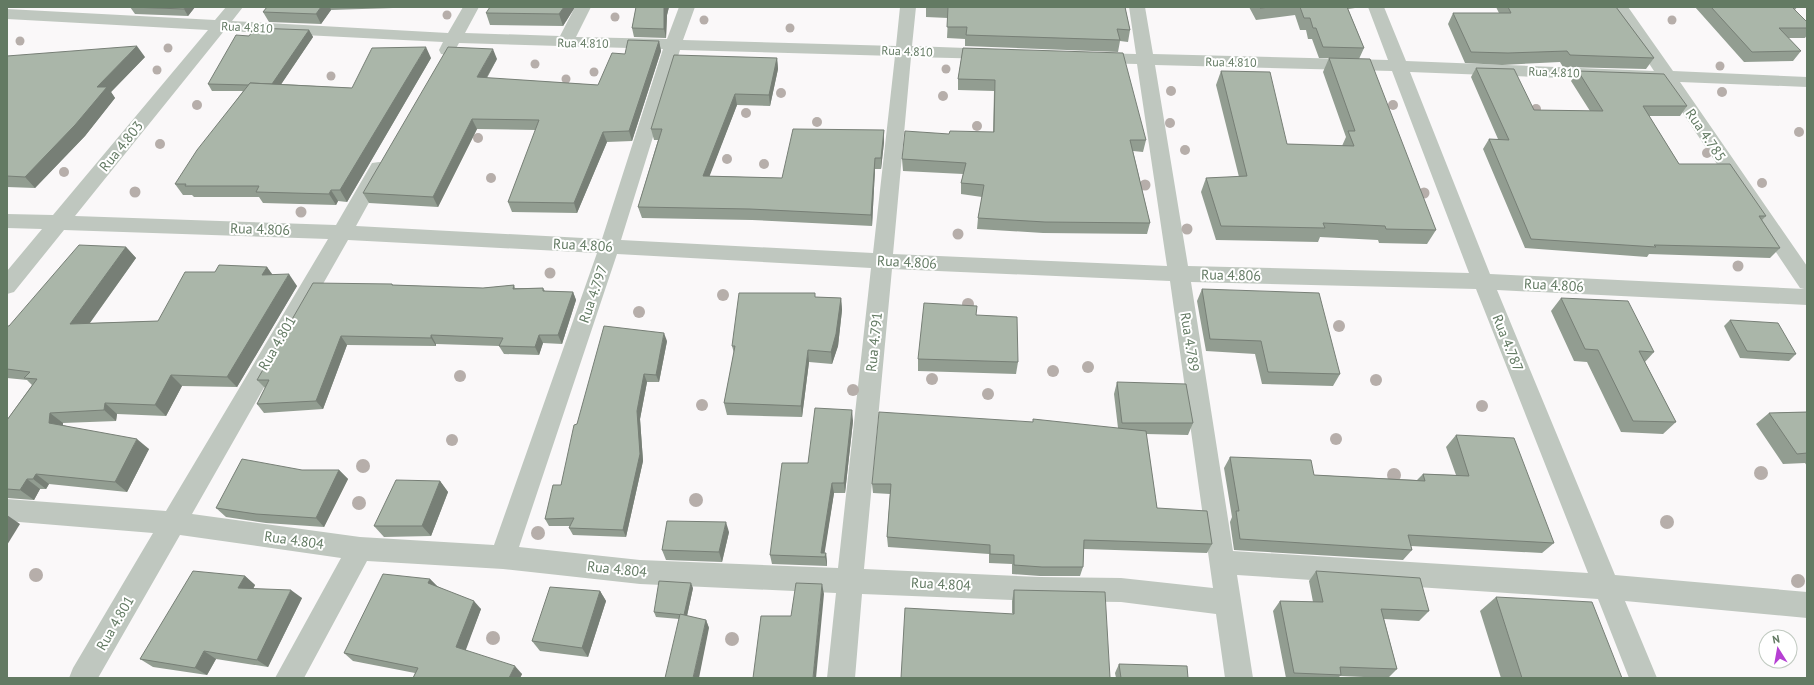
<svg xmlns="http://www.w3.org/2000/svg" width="1814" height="685" font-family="'PT Sans',sans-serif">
	<rect width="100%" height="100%" fill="#faf8f9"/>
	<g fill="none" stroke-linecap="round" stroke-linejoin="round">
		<path fill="#bfc7bf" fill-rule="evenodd" d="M226,7H243L232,21L448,33L463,7H479L465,33L560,36L575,7H591L576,37L667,39L679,7H695L683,40L896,46L900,7H916L912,46L993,49L999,50L1001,54L999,58L993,59L911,57L893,254L1167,266L1137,64L1095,63L1089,62L1086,58L1089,54L1095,53L1136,54L1129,7H1145L1153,54L1388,60L1368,7H1384L1406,61L1654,71L1612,7H1628L1673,71L1807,77V87L1680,82L1807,266V305L1497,290L1615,575L1807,592V618L1625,601L1657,678H1629L1598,599L1237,575L1253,678H1225L1216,614L1121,602L1040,601L862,594L855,678H827L836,593L640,584L503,569L367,561L304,678H275L341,558L180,535L98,678H69L73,668L153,533L7,521V499L166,511L328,239L64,230L14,292L7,294V271L42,229L7,228V214L53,215L208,30L7,19V9L215,20ZM224,31L443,42L439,50L441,54L447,55L453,54L459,43L663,49L602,239L356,226L388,168L386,163L379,162L372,163L336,225L75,216ZM680,50L895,56L873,253L621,240ZM1155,65L1392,71L1469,273L1188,266ZM1410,72L1662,82L1800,288L1804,289L1490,274ZM348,240L597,253L494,545L360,537L192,514ZM617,254L871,268L838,568L640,560L519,547ZM892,269L1170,281L1213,588L1121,578L1040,577L864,569ZM1191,282L1476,289L1588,573L1233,551Z"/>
	</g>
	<g fill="#b6aeaa">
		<circle cx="447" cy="15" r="4.5"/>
		<circle cx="615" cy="17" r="4.5"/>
		<circle cx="704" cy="20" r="4.5"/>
		<circle cx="1672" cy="20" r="4.5"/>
		<circle cx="790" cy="28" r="4.5"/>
		<circle cx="20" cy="41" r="4.5"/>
		<circle cx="168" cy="48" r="4.5"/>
		<circle cx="535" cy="64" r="4.5"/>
		<circle cx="1720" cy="66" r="4.5"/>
		<circle cx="946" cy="69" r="4.5"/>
		<circle cx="157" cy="70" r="4.5"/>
		<circle cx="594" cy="72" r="4.5"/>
		<circle cx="331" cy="76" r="4.5"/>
		<circle cx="566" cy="79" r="4.5"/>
		<circle cx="1171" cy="91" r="5"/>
		<circle cx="1722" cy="92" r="5"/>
		<circle cx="781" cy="93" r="5"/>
		<circle cx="943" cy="96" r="5"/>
		<circle cx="197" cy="105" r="5"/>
		<circle cx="1393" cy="105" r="5"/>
		<circle cx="1536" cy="109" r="5"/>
		<circle cx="746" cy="113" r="5"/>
		<circle cx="817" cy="122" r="5"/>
		<circle cx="1170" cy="123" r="5"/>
		<circle cx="977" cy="126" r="5"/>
		<circle cx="1799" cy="132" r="5"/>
		<circle cx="478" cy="138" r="5"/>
		<circle cx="160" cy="144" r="5"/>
		<circle cx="1185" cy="150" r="5"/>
		<circle cx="1707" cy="153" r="5"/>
		<circle cx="727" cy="159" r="5"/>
		<circle cx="764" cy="164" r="5"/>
		<circle cx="64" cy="172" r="5"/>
		<circle cx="491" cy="178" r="5"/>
		<circle cx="1762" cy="183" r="5"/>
		<circle cx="1145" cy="185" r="5.5"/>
		<circle cx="135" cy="192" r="5.5"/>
		<circle cx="1424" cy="193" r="5.5"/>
		<circle cx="301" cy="212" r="5.5"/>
		<circle cx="1187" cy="229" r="5.5"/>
		<circle cx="958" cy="234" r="5.5"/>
		<circle cx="1738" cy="266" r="5.5"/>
		<circle cx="550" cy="273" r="5.5"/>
		<circle cx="723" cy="295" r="6"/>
		<circle cx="968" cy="304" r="6"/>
		<circle cx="639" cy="312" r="6"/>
		<circle cx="1339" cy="326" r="6"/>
		<circle cx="1088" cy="367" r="6"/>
		<circle cx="1053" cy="371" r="6"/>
		<circle cx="460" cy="376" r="6"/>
		<circle cx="932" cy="379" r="6"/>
		<circle cx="1376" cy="380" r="6"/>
		<circle cx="853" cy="390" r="6"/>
		<circle cx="988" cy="394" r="6"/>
		<circle cx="702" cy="405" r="6"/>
		<circle cx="1482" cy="406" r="6"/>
		<circle cx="1336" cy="439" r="6"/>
		<circle cx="452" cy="440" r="6"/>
		<circle cx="363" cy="466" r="7"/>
		<circle cx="1761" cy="473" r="7"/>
		<circle cx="1394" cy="475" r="7"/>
		<circle cx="696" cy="500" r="7"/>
		<circle cx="359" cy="503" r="7"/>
		<circle cx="1667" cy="522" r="7"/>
		<circle cx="538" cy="533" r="7"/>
		<circle cx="36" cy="575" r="7"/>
		<circle cx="1798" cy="581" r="7"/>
		<circle cx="493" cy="638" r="7"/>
		<circle cx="732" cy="639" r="7"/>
	</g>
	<g fill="#929d91">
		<polygon points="130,7 195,7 188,16 135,14"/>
		<polygon points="267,7 424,7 331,10 321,24 269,22 263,12"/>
		<polygon points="575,7 563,26 490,25 486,13"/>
		<polygon points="636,7 669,7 667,15 666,38 634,37 632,28"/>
		<polygon points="926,7 1125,7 1130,30 1128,42 1120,41 1118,52 965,46 965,39 947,38 948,18 926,17"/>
		<polygon points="1249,7 1362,7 1348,9 1364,48 1359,59 1436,230 1427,244 1379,243 1378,240 1320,237 1318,242 1216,240 1201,192 1206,178 1239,177 1216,85 1221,71 1287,144 1342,146 1346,137 1323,72 1329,58 1319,58 1312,39 1308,39 1306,30 1300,30 1295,15 1256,20"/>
		<polygon points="1496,7 1616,7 1654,58 1646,69 1563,67 1560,62 1502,65 1465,63 1448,24 1453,13 1499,13"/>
		<polygon points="1695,7 1797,7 1795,10 1807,22 1807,35 1805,38 1788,38 1801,51 1793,61 1744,62"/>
		<polygon points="309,30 313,37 281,84 352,88 431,58 347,202 338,201 336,205 263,203 259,197 194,197 192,195 183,195 175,184 243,91 212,91 208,84 249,36"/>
		<polygon points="659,41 661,51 632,141 607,142 577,213 512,212 508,202 536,130 477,129 438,207 369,203 363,193 497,59 487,78 598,85 625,54"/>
		<polygon points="963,48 1146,140 1143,152 1133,151 1150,223 1147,234 1043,233 977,229 978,218 982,197 961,194 961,183 963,174 903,171 902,159 949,134 993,132 994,91 958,90 958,79"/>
		<polygon points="7,56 145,57 111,92 115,98 85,136 35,188 7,187"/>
		<polygon points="777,58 778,69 770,106 737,105 709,176 782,178 884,130 884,142 881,169 875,169 872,226 752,220 642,218 638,207 658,140 654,140 651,129"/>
		<polygon points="1476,68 1534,110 1590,111 1571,81 1578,71 1687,106 1680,116 1649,116 1679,164 1766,216 1762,220 1780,248 1770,258 1649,254 1647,257 1525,248 1483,149 1489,139 1498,139 1471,77"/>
		<polygon points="126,247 136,258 90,323 158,321 215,272 267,267 272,275 297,286 237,387 182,386 166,416 117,414 116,421 63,423 63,425 149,449 127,492 49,484 46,489 40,489 34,500 7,498 7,420 32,385 27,380 7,378 7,326 9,326"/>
		<polygon points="392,284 393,285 483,288 514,285 515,288 543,288 545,291 573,292 576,300 562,344 543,343 539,355 504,354 499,346 436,344 436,346 347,345 323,409 264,413 257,404 265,388 257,380"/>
		<polygon points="1202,289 1340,374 1333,386 1262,384 1255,354 1206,351 1197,301"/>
		<polygon points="816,297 841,298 842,310 838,346 832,364 809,362 802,417 727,415 724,403 734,353 732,346"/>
		<polygon points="1561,298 1654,352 1645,362 1676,422 1663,434 1621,432 1587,362 1574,361 1551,311"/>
		<polygon points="976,315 1018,362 1016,374 918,371 918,359"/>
		<polygon points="1730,320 1796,354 1789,361 1740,358 1724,326"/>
		<polygon points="667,341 659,382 647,382 640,419 643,461 626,537 573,535 569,528 570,526 549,526 545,519 561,485 577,424"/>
		<polygon points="1117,382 1193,423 1188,435 1146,434 1157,508 1212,544 1207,553 1084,549 1083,567 1080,576 1040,576 1012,574 1012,564 989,563 989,554 888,547 887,537 890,494 873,493 872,484 1118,428 1114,394"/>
		<polygon points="1807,412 1807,466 1805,463 1783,464 1756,424 1769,413"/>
		<polygon points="853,421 845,493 834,493 824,553 826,553 827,563 827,566 772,564 770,555 808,463"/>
		<polygon points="1456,435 1554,543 1542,553 1411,546 1412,550 1403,560 1234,550 1230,522 1232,517 1224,468 1230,457 1314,475 1417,480 1423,474 1456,475 1446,447"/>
		<polygon points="302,470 339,470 348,479 324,527 266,523 226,517 216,508"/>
		<polygon points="440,481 448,492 431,536 384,537 374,526"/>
		<polygon points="729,532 722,562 666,560 662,550"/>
		<polygon points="1316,571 1429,611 1419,621 1384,619 1397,669 1388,678 1340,676 1338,678 1286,678 1273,611 1280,601 1313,602 1309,581"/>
		<polygon points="245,576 255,585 253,589 302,598 268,667 216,659 207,675 153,667 140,659"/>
		<polygon points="430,579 437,586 481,609 465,650 522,674 520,678 413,678 415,673 353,661 344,653"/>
		<polygon points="693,588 687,616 706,620 709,628 679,619 656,617 654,612"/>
		<polygon points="1014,590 1110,678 1012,613 1012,601"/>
		<polygon points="600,591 606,601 588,657 540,651 532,641"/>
		<polygon points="1496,597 1622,678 1501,678 1480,611"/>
		<polygon points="1119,664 1188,678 1116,678 1115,673"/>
	</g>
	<g fill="#777f76">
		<polygon points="185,7 195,7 188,16 184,9"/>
		<polygon points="321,7 330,7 331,10 321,24 316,14"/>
		<polygon points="564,7 575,7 563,26 559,14"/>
		<polygon points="664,7 669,7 667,15 666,38 664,29"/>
		<polygon points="309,30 313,37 276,92 271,85"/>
		<polygon points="659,41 661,51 632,141 629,131"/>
		<polygon points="137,46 145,57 111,92 115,98 85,136 35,188 25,177 97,87"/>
		<polygon points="426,47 431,58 347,202 340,190"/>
		<polygon points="493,49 497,59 481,87 477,77"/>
		<polygon points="777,58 778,69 770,106 769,95"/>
		<polygon points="735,94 737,105 705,188 703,176"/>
		<polygon points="472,119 477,129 438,207 433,197"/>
		<polygon points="884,130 884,142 881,169 881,158"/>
		<polygon points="603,132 607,142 577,213 574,203"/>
		<polygon points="875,158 875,169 872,226 871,215"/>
		<polygon points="331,190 338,201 336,205 329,194"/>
		<polygon points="126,247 136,258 81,335 70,324"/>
		<polygon points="267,267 275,278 262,275"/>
		<polygon points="289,274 297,286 237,387 227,377"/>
		<polygon points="573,292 576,300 562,344 558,335"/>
		<polygon points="841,298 842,310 838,346 832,364 831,352"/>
		<polygon points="664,333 667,341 659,382 656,375"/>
		<polygon points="431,335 436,344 436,346 431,338"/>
		<polygon points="539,335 543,343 539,355 535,347"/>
		<polygon points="341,336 347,345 323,409 316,401"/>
		<polygon points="808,350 809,362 802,417 801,406"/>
		<polygon points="644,374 647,382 640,419 643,461 626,537 623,530 637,411"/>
		<polygon points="171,375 182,386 166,416 155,405"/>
		<polygon points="105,403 117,414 116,421 104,410"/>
		<polygon points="852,410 853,421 845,493 844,483"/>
		<polygon points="50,413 63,423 62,433 49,423"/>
		<polygon points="137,439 149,449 127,492 115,482"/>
		<polygon points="339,470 348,479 324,527 316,518"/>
		<polygon points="36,474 49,484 46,489 33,479"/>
		<polygon points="27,479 40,489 34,500 20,490"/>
		<polygon points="440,481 448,492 431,536 422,526"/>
		<polygon points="832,483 834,493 824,557 821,553"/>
		<polygon points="7,515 20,524 7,545"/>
		<polygon points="726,522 729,532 722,562 719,552"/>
		<polygon points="826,553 827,563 827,566 825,557"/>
		<polygon points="245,576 255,585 249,597 238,588"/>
		<polygon points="430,579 438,587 428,583"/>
		<polygon points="691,583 693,588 686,620 684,615"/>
		<polygon points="822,584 824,594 816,678 813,678"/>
		<polygon points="291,590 302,598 268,667 257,660"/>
		<polygon points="600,591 606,601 588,657 582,648"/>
		<polygon points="474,601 481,609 464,655 456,647"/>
		<polygon points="706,620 709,628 699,678 693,678"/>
		<polygon points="204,651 216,659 207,675 195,668"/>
		<polygon points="515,666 522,674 520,678 509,678"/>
	</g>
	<g fill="#aab6a9" stroke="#777f76">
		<polygon points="130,7 185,7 184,9"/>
		<polygon points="267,7 321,7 316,14 263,12"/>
		<polygon points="490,7 564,7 559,14 486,13"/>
		<polygon points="636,7 664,7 664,29 632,28"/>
		<polygon points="948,7 1125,7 1130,30 1117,29 1120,40 966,35 967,27 947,27"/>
		<polygon points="1259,7 1271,7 1260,8"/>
		<polygon points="1300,7 1347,7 1364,48 1323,47 1316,28 1313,28 1310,18 1304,18"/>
		<polygon points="1508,7 1616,7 1654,58 1570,55 1567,51 1508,53 1471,52 1453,13 1511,13"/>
		<polygon points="1711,7 1792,7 1807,22 1807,28 1779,28 1801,51 1752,52"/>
		<polygon points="255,28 309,30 272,84 250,83 248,85 208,84 236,35 249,36"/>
		<polygon points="628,40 659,41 629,131 603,132 574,203 508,202 539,120 472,119 433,197 363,193 448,47 493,49 477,77 598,85 612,53 625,54"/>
		<polygon points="137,46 97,87 107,87 75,125 25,177 7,176 7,56"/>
		<polygon points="426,47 340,190 331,190 329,194 256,192 259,186 185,186 186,184 175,184 197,150 250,83 352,88 372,48"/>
		<polygon points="963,48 1123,53 1146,140 1130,140 1150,223 1045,222 978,218 984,185 961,183 966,163 902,159 905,131 949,134 950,131 994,132 995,80 958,79"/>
		<polygon points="674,55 777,58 769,95 735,94 703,176 782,178 793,129 884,130 881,158 875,158 871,215 750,209 638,207 662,129 651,129"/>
		<polygon points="1329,58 1370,59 1436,230 1386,229 1385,226 1323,223 1325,228 1221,226 1206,178 1247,176 1221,71 1270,72 1287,144 1354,146 1348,131 1355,131"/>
		<polygon points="1476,68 1514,69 1534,110 1603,111 1578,71 1664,74 1687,106 1643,106 1679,164 1730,164 1766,216 1759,216 1780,248 1654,245 1656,247 1531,239 1489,139 1509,140"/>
		<polygon points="79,245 126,247 70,324 158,321 185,272 215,272 219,265 267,267 262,275 289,274 227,377 171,375 155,405 105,403 104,410 50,413 49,423 137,439 115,482 36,474 33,479 27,479 20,490 7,489 7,420 37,379 24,378 30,372 7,369 7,326 9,326"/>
		<polygon points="313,283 392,284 392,285 483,288 514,285 513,289 543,288 543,291 573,292 558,335 539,335 535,347 499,346 503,338 431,335 431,338 341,336 316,401 257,404 269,380 257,380"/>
		<polygon points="1202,289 1319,293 1340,374 1268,372 1261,341 1210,339"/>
		<polygon points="739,293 815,293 815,297 841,298 836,334 831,352 808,350 801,406 724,403 735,346 732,346"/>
		<polygon points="1561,298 1628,301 1654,352 1639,351 1676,422 1633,421 1598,350 1585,349"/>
		<polygon points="924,303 977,306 976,315 1017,317 1018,362 918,359"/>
		<polygon points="1730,320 1778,323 1796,354 1747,351"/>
		<polygon points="604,326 664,333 656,375 644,374 637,411 640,454 623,530 569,528 574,518 545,519 553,485 561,485 574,425 577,424"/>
		<polygon points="1117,382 1186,384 1193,423 1122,423"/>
		<polygon points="815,408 852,410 844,483 832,483 821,553 826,553 825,557 770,555 782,463 808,463"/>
		<polygon points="879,412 1033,422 1033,419 1146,431 1157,508 1207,511 1212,544 1084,540 1083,567 1042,567 1014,565 1014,555 990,554 990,545 887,537 891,484 872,484"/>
		<polygon points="1807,412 1807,453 1797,454 1769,413"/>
		<polygon points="1456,435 1514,438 1554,543 1408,535 1412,550 1240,539 1236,511 1239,511 1230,457 1311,460 1314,475 1425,481 1423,474 1469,476"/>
		<polygon points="242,459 302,470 339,470 316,518 256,514 216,508"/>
		<polygon points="396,480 440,481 422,526 374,526"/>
		<polygon points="667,521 726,522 719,552 662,550"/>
		<polygon points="193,571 245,576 238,588 291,590 257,660 204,651 195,668 140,659"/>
		<polygon points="1316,571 1420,578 1429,611 1381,609 1397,669 1340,667 1341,675 1294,673 1280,601 1323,602"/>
		<polygon points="383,574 430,579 428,583 474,601 456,647 515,666 509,678 413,678 418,668 344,653"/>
		<polygon points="659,581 691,583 684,615 654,612"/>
		<polygon points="796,583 822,584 813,678 753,678 761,616 791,616"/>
		<polygon points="550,587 600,591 582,648 532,641"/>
		<polygon points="1014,590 1105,592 1110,678 901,678 905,608 1014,614"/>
		<polygon points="1496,597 1592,602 1622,678 1522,678"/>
		<polygon points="680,614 706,620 693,678 665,678"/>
		<polygon points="1119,664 1187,666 1188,678 1121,678"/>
	</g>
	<g text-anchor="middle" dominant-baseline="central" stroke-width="4" stroke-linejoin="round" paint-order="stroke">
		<g font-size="12" fill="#637a63" stroke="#fff">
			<text transform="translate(247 27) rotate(3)">Rua 4.810</text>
			<text transform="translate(583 43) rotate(1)">Rua 4.810</text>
			<text transform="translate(907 51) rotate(2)">Rua 4.810</text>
			<text transform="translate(1231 62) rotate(1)">Rua 4.810</text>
			<text transform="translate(1554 72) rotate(2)">Rua 4.810</text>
		</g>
		<g font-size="14" fill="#637a63" stroke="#fff">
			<text transform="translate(1706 135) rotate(56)">Rua 4.785</text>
			<text transform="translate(121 146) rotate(-51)">Rua 4.803</text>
			<text transform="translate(260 229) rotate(2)">Rua 4.806</text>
			<text transform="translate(583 245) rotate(3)">Rua 4.806</text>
			<text transform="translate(907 262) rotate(3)">Rua 4.806</text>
			<text transform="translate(1231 275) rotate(1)">Rua 4.806</text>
			<text transform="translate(1554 285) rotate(3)">Rua 4.806</text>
			<text transform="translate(593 294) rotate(-71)">Rua 4.797</text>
			<text transform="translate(874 342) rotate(-84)">Rua 4.791</text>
			<text transform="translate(1190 342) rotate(81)">Rua 4.789</text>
			<text transform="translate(277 343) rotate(-60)">Rua 4.801</text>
			<text transform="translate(1508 343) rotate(68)">Rua 4.787</text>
			<text transform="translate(294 540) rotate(8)">Rua 4.804</text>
			<text transform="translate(617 569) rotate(6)">Rua 4.804</text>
			<text transform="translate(941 584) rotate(3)">Rua 4.804</text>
			<text transform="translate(115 623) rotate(-60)">Rua 4.801</text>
		</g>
	</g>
	<rect width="1814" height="685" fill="none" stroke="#637a63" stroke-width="16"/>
	<g transform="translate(1778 649) rotate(349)"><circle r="19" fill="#ffffff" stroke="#c1cac1"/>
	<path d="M0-3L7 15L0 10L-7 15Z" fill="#b63fd3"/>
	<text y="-6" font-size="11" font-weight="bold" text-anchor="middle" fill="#637a63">N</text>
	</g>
</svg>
